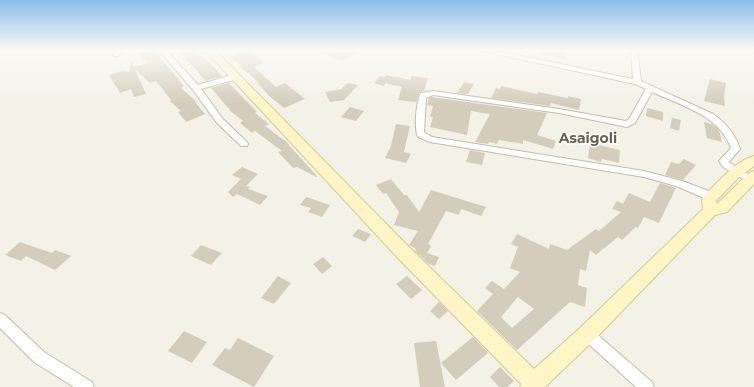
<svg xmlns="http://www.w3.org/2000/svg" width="754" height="387" font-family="Montserrat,sans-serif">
	<rect width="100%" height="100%" fill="#f4f1e7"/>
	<g fill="#d5cdbc" fill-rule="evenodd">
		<polygon points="134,50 154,50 184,86 181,88 197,102 195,102 205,114 186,122 178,112 181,111 170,101 171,100 156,81 150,83 135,69 146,94 134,97 131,89 120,93 109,75 122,71 129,72 132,61 134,67 149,63"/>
		<polygon points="178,50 192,50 209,62 222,76 206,81"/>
		<polygon points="248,50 264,63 254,67 276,87 285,83 305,99 284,108 268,95 254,78 240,67 242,66 229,57"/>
		<polygon points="317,50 360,50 342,61"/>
		<polygon points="542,50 569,50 565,59 541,54"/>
		<polygon points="386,75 410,80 412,76 428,78 424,91 420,92 416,102 398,100 402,87 385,83 384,86 374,83 380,76 385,77"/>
		<polygon points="710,79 726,83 724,97 725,106 704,101"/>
		<polygon points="464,82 474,84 468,94 457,93"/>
		<polygon points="229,83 257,112 255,113 269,124 265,126 288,143 287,143 317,176 316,177 297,167 293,168 278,152 282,151 255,131 252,133 240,123 243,121 229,110 230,110 211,88"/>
		<polygon points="348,83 358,85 344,100 330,102 325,92 341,89"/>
		<polygon points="501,86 537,94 538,92 568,98 568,96 581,99 579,110 551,103 550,106 491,98 496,88 500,89"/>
		<polygon points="431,97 547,113 537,135 556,141 553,149 523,140 523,144 499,140 497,144 489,142 488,144 475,142 490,114 471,111 467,135 430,127 433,117 430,117 433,106 427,105 429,98"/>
		<polygon points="350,107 364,111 356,121 341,117"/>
		<polygon points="647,108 663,112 663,121 646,116"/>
		<polygon points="672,118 681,120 679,131 670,128"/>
		<polygon points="704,122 711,124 717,128 720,133 722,142 707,138"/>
		<polygon points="396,124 410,126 404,152 411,154 406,163 385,158 391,146"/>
		<polygon points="590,143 620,150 619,163 602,159 601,162 588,158"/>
		<polygon points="470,150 485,153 482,165 466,162"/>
		<polygon points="684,159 696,165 683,180 665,175 671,162 679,164"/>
		<polygon points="242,167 258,174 246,186 250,187 248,189 268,196 260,205 237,194 233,197 228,192 241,179 232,175"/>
		<polygon points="391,179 404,195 407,195 419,212 431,190 486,207 481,216 461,209 459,215 446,211 428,244 431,246 424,259 415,251 416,249 409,245 418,231 394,225 399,212 386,193 383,194 376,185"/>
		<path d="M660,183L676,188L659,223L644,217L638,228L636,227L622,240L618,237L596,255L590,250L586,271L580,269L578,285L587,288L585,307L570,302L517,350L477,311L493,294L485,288L492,281L504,289L520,272L510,268L518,247L511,244L517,234L549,249L550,244L567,250L596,229L599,231L621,212L612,209L617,201L623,204L629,193L650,202ZM518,297L534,309L512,328L501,317Z"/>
		<polygon points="306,197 330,205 322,217 308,212 311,208 300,205"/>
		<polygon points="358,229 371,234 365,242 352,236"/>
		<polygon points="20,242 52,253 55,250 71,256 55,270 26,256 21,261 5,255"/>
		<polygon points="201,245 222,253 211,265 191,256"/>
		<polygon points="427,253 439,257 435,266 429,264 424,260"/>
		<polygon points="323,257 332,266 322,274 313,264"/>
		<polygon points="278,276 291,283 274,304 261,298"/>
		<polygon points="407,276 422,290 411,299 396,284"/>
		<polygon points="439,302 448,311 439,319 430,311"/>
		<polygon points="184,331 207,342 192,363 168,351"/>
		<polygon points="473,337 488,353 456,380 441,363"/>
		<polygon points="238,338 274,356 254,387 212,365 225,348 230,350"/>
		<polygon points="436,341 445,387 420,387 414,343"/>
		<polygon points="500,367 514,381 507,387 499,387 490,377"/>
	</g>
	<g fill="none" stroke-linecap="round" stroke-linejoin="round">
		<defs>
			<g id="street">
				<polygon points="117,50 124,50 118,56 114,56 113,55"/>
				<polygon points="159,50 166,50 198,85 231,75 237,75 237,79 201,89 223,119 247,142 248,144 247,146 241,146 217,123 193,90"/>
				<path d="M478,50H492L633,79L631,50H637L641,81L713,114C726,123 735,134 740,149L729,162L730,163L753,177L754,180L750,182L747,181L723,167L719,161L731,148C719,115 682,106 652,92L635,123L627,127L559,113L433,95L426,98L424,131L425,133L432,137L644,171L682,181L717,194L718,197L717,200H709L676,186L644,177L430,142L418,137C414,129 416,101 421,93L433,91L559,109L626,121L629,119L646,89L635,84Z"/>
				<polygon points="0,313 5,315 44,352 92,382 94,387 74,387 34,362 0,328"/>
				<polygon points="587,328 592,330 652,382 654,387 636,387 582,338 580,334 582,330"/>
			</g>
			<path id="secondary" d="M205,50H215L409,247L534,369L580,328L703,209L702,200L704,196C717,183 735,161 754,156V166L738,178L716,201L717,204L749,173L754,171V184L727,212L715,215L594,340L545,387H520L521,384L397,257Z"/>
		</defs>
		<use href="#street" stroke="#c2bcac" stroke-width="2"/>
		<use href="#secondary" stroke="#d4c896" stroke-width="2"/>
		<use href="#street" fill="#fff" fill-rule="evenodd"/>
		<use href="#secondary" fill="#fff5c6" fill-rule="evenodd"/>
	</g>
	<linearGradient id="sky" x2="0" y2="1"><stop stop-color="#8cbdec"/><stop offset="0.48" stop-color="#faf9f4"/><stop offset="1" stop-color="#faf9f4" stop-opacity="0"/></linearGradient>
	<rect width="754" height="104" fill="url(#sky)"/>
	<g text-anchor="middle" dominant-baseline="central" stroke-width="3" stroke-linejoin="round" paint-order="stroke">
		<g font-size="14" font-weight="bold" fill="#6a604d" stroke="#fff">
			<text x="588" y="138">Asaigoli</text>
		</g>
	</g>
</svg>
